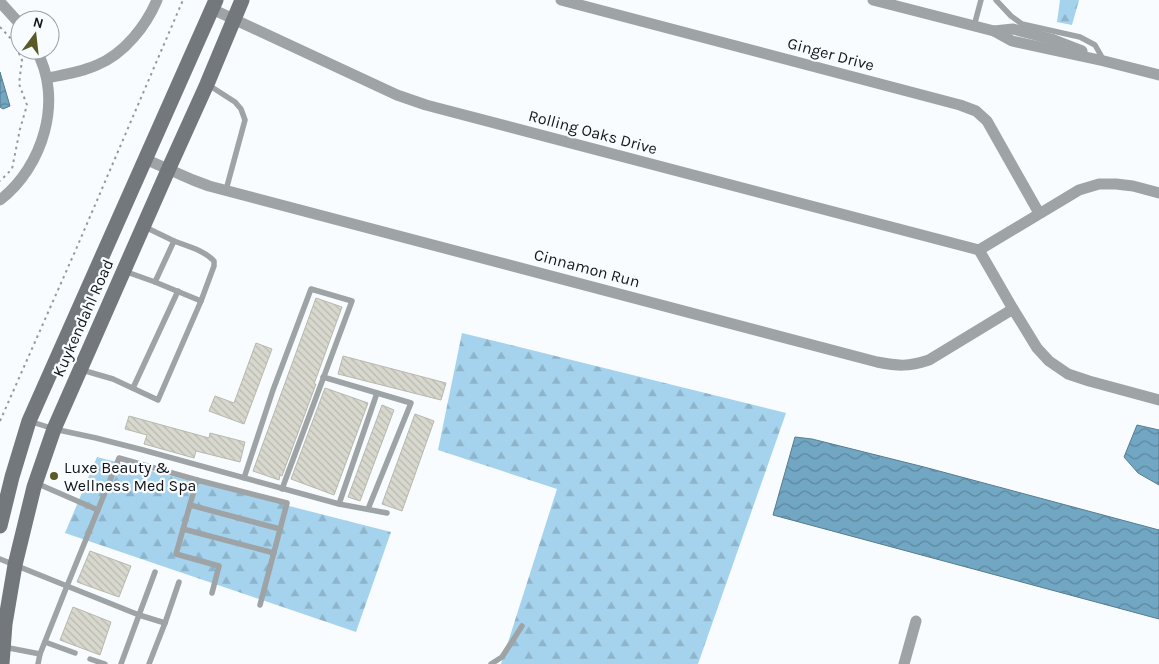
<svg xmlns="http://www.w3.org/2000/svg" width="1159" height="664" font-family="Karla,sans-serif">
	<defs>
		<pattern id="forest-firs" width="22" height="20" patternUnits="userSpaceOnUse" patternTransform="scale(1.25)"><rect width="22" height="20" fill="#a5d3ed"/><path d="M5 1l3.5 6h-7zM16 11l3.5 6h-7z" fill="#8db4ca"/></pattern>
		<pattern id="water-waves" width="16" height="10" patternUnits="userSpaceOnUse" patternTransform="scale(1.25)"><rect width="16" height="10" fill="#72a7c4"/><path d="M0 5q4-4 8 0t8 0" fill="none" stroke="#5c879e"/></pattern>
		<pattern id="building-back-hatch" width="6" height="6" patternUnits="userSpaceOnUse" patternTransform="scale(1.25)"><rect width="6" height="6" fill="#d8d8ce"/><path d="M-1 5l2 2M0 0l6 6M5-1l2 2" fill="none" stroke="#b8b9b0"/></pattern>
	</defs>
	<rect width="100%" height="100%" fill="#f8fcfe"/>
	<g fill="url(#forest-firs)">
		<polygon points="1060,0 1079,0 1072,25 1057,22"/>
		<polygon points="462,333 786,413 698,664 501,664 557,489 438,450"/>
		<polygon points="97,457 391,532 356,632 65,533"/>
	</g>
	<g fill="url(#water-waves)" stroke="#567c90">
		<polygon points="0,72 10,106 3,109 0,107"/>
		<polygon points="1137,425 1159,430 1159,485 1138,473 1124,457"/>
		<polygon points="795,437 812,439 924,467 1159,530 1159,619 773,515"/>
	</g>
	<g fill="url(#building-back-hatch)" stroke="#b7b8ae">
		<polygon points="316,298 342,307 314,384 316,384 282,476 280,475 279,480 253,471"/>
		<polygon points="256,343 272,349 244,424 209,411 215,396 234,403"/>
		<polygon points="343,356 446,383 441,400 338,374"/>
		<polygon points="325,388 368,403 334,495 291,479"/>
		<polygon points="382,405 394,410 360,501 348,497"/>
		<polygon points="415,414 434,421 402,511 382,504"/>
		<polygon points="129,416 209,438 210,433 245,442 240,462 196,451 194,458 144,444 147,435 125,429"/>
		<polygon points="90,551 131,566 119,597 77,582"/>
		<polygon points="73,607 111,622 100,655 60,640"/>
	</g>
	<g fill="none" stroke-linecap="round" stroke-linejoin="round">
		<g stroke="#95999b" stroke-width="2" stroke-dasharray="2.5 4" stroke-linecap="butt">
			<polyline points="0,27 14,42 22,60 19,84 27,105 20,129 12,169 0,181"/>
			<polyline points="0,421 77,247 183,0"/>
		</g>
		<g stroke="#9ea3a5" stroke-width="5.5">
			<polyline points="996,0 1011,16 1022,24 1080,37 1095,45 1103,59"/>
			<polyline points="974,26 981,0"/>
			<polyline points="207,84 235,102 241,109 245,120 226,190"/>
			<polyline points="145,227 174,241 155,282"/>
			<path d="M174,241C187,246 204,250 214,261V266L201,301"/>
			<polyline points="82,370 113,379 158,400 201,301 155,282 124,271"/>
			<polyline points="323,377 411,403 368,509"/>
			<polyline points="133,388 178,291"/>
			<polyline points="29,421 54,429 96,438 143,450 339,504 387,513"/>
			<polyline points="244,478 273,390 311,289 352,301 282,489"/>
			<polyline points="197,480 287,503 260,605"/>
			<polyline points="36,483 98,510"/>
			<polyline points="339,504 377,393"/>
			<polyline points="190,505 280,529"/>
			<polyline points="183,529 274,553"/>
			<polyline points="0,559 139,615 121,664"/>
			<polyline points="155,572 139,615 165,623 179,582"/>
			<polyline points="45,642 75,653"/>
			<polyline points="4,647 40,654"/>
			<polyline points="90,659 105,664"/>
			<polyline points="38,664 40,654 67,586 119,458 197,480 176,554 219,566 212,593"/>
			<polyline points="149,664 165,623"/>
			<polyline points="491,664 502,657 522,626"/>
		</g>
		<g stroke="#9ea3a5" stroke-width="11">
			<polyline points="561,0 960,105 976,111 987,121 1039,213"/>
			<polyline points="873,0 994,31 1012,41 1104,61 1159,75"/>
			<polyline points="0,2 20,24"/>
			<polyline points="212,9 397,95 426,105 979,250"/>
			<polyline points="994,31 1013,29 1051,39 1082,51"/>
			<path d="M47,78C64,75 81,72 97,65C124,54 146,26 157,0"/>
			<path d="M145,159L193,180L209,186L877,362C898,366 908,367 929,360L1013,309"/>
			<path d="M0,200C43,167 64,99 36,50"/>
			<polyline points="979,250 1013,309 1037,348 1049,361 1068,374 1089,381 1159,400"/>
			<polyline points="979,250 1079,190 1099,184 1116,184 1133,186 1159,193"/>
			<polyline points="904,664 916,621"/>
		</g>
		<g stroke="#72787c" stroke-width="15">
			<polyline points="0,526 12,477 29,421 216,0"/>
			<polyline points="2,664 5,624 15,565 34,487 54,429 169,168 207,84 242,0"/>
		</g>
	</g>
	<circle fill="#595a27" stroke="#f8fcfe" stroke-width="2" cx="54" cy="476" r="5"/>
	<g text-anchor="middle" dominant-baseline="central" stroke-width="4.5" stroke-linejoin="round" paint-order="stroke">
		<g font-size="16" fill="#131618" stroke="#f8fcfe">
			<text transform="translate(831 54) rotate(15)">Ginger Drive</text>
			<text transform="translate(593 132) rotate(15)">Rolling Oaks Drive</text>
			<text transform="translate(587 268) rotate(15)">Cinnamon Run</text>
			<text transform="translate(83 318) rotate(-66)">Kuykendahl Road</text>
		</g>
		<g font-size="16" fill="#131618" stroke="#f8fcfe" text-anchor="start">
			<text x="64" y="467">Luxe Beauty &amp;<tspan x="64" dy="18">Wellness Med Spa</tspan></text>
		</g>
	</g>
	<g transform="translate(35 35) rotate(15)"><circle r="24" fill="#f8fcfe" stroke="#9ca0a2"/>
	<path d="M0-4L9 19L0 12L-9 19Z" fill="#595a27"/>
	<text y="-8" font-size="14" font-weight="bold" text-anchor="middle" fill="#131618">N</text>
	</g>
</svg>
